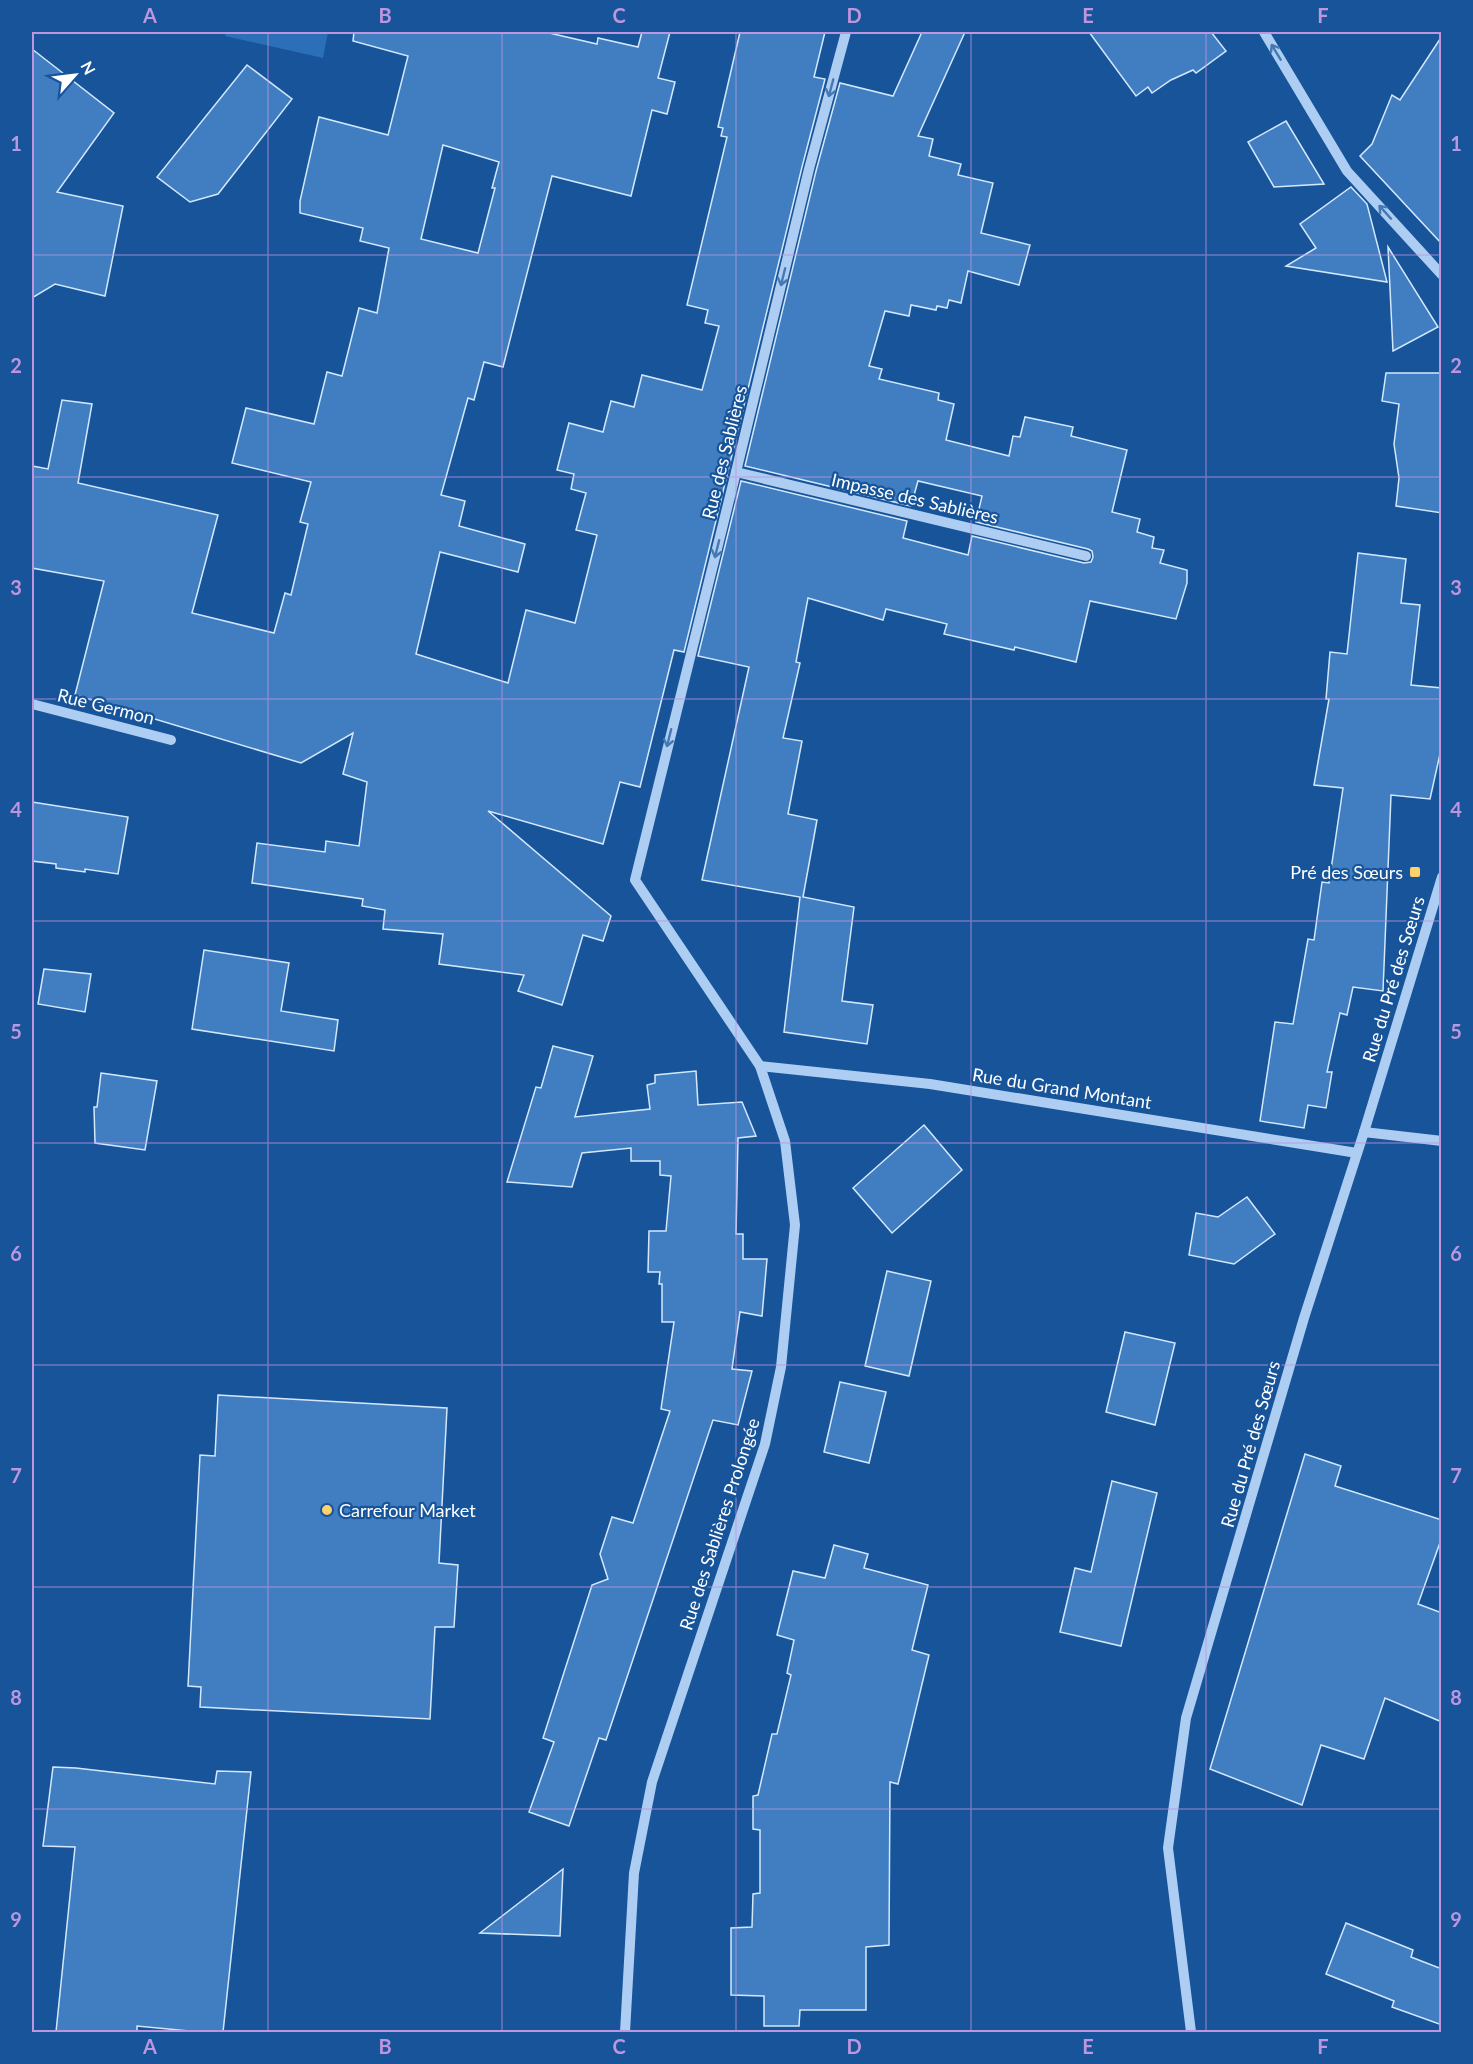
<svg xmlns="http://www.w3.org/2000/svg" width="1473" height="2064" font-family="Lato,sans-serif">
	<rect width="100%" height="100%" fill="#17549a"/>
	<polygon fill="#2a6fb8" points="226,32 328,32 323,58 225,36"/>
	<g fill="#407ec1" stroke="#d4e8fc" stroke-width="1.5" fill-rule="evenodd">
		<path d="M354,32H545L597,44L598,38L638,47L642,32H670L658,78L675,82L667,114L652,110L631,196L552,176L503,367L484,362L474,400L468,398L441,495L465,501L459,526L525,544L518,572L440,552L416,654L508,683L526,610L575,623L597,535L576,530L586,493L571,489L574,474L557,470L569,423L603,432L611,401L634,407L642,375L702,390L719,326L705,323L708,310L687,305L727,137L721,136L723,128L718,127L740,32H825L814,77L825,79L802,167L684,652L674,650L640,787L620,782L603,844L488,811L611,916L603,941L583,935L562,1005L518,991L524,975L439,964L443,934L383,929L385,910L362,906L363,899L252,883L257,843L325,852L326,841L359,846L367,782L343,774L353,733L301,763L75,695L104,581L32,568V466L48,469L62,400L92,404L78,483L218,515L192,613L274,633L285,593L291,595L308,524L300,522L311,482L232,463L246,408L314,424L327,372L342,376L359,308L377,313L389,248L360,241L363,228L300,213V201L319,117L388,135L408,56L353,41ZM443,145L499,162L492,188H495L478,253L421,239Z"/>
		<polygon points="922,32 965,32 918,136 933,139 929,156 961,164 958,175 993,183 981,233 1030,245 1019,285 968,271 961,303 949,300 947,308 937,306 936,310 911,305 909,316 885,311 869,366 882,369 879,379 939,393 938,400 954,404 946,440 1009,456 1013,436 1020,437 1025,417 1073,427 1071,436 1127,450 1112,512 1140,519 1137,532 1154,537 1152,548 1164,550 1160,563 1187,570 1187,583 1176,619 1090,601 1076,662 1015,647 1014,650 944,634 947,624 886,609 883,620 808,598 796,662 800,663 783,738 802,741 788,814 817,820 803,897 854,907 842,1001 873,1005 867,1044 784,1032 800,897 702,880 749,667 698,656 741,481 907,521 903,538 968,555 972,536 1084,563 1091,562 1093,557 1092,551 1088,549 976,522 982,496 918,481 911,506 745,466 816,171 840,83 893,96"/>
		<polygon points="1089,32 1211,32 1226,51 1196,73 1193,70 1171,80 1152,93 1148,87 1136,96"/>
		<polygon points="1442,36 1442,244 1360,156 1372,144 1392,95 1400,100"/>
		<polygon points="32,49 114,113 57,192 123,206 105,296 55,284 32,298"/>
		<polygon points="247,65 292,99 218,194 190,202 157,177"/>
		<polygon points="1286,121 1324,184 1274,187 1248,142"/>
		<polygon points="1351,187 1367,204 1387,282 1286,266 1316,248 1300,224"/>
		<polygon points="1388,247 1438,327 1393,351"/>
		<polygon points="1386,373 1442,373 1442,513 1396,506 1399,478 1394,444 1399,404 1382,401"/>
		<polygon points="1358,553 1406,559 1401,603 1420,605 1411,685 1442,688 1442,745 1430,799 1391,795 1383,991 1353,987 1347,1015 1340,1013 1327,1072 1332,1072 1326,1108 1308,1105 1304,1128 1260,1121 1275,1022 1293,1024 1308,939 1314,940 1322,882 1329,883 1343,788 1314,785 1329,699 1326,699 1330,652 1347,654"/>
		<polygon points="32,802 128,817 118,874 85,869 85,872 56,868 56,864 32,861"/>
		<polygon points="204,950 289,963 281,1011 338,1020 334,1051 192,1029"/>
		<polygon points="44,969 91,974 85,1012 38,1004"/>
		<polygon points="553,1046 593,1056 575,1117 650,1109 647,1085 655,1083 655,1075 696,1071 698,1105 742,1102 756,1136 738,1138 736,1234 743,1234 743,1259 767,1259 762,1316 740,1312 732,1369 752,1371 738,1425 713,1420 606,1740 599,1738 569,1826 529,1812 554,1742 543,1738 592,1585 608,1579 600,1554 612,1517 633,1523 670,1411 661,1409 674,1322 662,1322 662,1284 659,1284 660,1272 648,1272 649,1231 666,1231 671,1176 660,1175 660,1161 631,1161 631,1148 582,1153 572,1187 507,1182 536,1087 541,1088"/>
		<polygon points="101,1073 157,1081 145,1150 95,1143 94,1107 97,1107"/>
		<polygon points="924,1125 962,1170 892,1233 853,1188"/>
		<polygon points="1247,1197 1275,1234 1234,1264 1189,1255 1196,1213 1218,1217"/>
		<polygon points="887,1271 931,1281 909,1376 865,1366"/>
		<polygon points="1125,1332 1175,1343 1155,1425 1106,1412"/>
		<polygon points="840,1382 886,1392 869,1463 824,1452"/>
		<polygon points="218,1395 447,1408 439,1563 458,1565 454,1627 435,1627 430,1719 200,1707 201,1687 188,1686 200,1455 215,1456"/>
		<polygon points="1305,1454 1341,1466 1335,1486 1442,1520 1442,1537 1418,1604 1442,1613 1442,1722 1385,1698 1364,1759 1321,1745 1302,1805 1210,1769"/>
		<polygon points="1112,1481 1157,1493 1121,1646 1060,1632 1075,1568 1091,1572"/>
		<polygon points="834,1545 868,1554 864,1568 928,1585 912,1650 929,1655 898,1784 890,1782 889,1945 866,1947 866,2010 800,2010 799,2026 764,2026 764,1996 731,1995 731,1928 752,1927 753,1894 760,1893 760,1830 753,1829 753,1796 758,1795 772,1734 777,1734 791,1675 787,1673 794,1640 777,1635 793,1571 825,1578"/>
		<polygon points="53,1767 76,1768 215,1784 217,1771 251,1772 223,2032 200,2032 137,2026 137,2032 56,2032 75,1847 43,1846"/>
		<polygon points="563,1869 560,1936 480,1933"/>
		<polygon points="1346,1923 1413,1950 1411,1957 1442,1969 1442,2025 1392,2007 1394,2001 1326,1974"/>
	</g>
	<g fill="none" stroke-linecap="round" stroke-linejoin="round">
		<g stroke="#adcef2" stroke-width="10">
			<polyline points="1264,32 1347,171 1442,275"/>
			<polyline points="736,472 1086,556"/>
			<polyline points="32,704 171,740"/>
			<polyline points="760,1066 930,1084 1357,1153"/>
			<polyline points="1364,1132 1442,1141"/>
			<polyline points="625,2032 634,1873 652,1782 765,1444 781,1367 795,1225 785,1141 760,1066 635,880 736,472 809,169 846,32"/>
			<polyline points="1191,2032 1168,1848 1186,1718 1304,1318 1364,1132 1442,877"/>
		</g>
	</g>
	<defs><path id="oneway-shaft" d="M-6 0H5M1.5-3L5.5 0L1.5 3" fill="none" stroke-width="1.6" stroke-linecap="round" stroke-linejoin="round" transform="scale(1.5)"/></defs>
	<g stroke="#4479b4">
		<use href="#oneway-shaft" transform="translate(1276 52) rotate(-121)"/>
		<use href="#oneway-shaft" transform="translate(831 88) rotate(105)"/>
		<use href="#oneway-shaft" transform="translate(1385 212) rotate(-132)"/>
		<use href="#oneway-shaft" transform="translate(783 277) rotate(104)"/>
		<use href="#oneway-shaft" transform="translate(717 549) rotate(104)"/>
		<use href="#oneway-shaft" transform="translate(669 738) rotate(104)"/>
	</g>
	<path fill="none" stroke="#bd96df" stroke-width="1.5" stroke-opacity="0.55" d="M268,32V2032M502,32V2032M736,32V2032M971,32V2032M1206,32V2032M32,255H1442M32,477H1442M32,699H1442M32,921H1442M32,1143H1442M32,1365H1442M32,1587H1442M32,1809H1442"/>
	<g fill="#ffd16d" stroke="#17549a" stroke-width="2">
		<rect x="1409" y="866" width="12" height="12" rx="3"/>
		<circle cx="327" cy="1510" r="6"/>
	</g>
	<g text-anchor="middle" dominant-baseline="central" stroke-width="4.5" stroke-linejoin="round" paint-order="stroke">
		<g font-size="18" fill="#fff" stroke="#17549a">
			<text transform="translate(724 452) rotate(-76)">Rue des Sablières</text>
			<text transform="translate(915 498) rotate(13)">Impasse des Sablières</text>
			<text transform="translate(106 706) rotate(14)">Rue Germon</text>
			<text transform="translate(1393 979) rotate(-73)">Rue du Pré des Sœurs</text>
			<text transform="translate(1062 1088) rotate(9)">Rue du Grand Montant</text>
			<text transform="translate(1250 1444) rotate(-74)">Rue du Pré des Sœurs</text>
			<text transform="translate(719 1524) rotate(-72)">Rue des Sablières Prolongée</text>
		</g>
		<g font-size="18" fill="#fff" stroke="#17549a" text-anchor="end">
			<text x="1403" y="872">Pré des Sœurs</text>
			<text x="339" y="1510" text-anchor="start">Carrefour Market</text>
		</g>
	</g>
	<rect width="1473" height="2064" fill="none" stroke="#17549a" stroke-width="66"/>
	<g transform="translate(75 75) rotate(62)" stroke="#17549a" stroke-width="4.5" paint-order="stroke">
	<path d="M0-4.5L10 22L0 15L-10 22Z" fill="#ffffff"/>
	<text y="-9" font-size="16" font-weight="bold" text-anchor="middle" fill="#ffffff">N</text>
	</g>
	<rect x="33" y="33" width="1407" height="1998" fill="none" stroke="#bd96df" stroke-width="2"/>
	<g font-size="20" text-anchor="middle" font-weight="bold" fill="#bd96df">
		<text x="150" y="23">A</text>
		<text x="385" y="23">B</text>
		<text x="619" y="23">C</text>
		<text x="854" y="23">D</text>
		<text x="1088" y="23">E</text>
		<text x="1323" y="23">F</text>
		<text x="16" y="151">1</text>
		<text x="1456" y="151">1</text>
		<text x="16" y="373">2</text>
		<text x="1456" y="373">2</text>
		<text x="16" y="595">3</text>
		<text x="1456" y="595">3</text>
		<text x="16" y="817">4</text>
		<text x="1456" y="817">4</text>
		<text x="16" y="1039">5</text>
		<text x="1456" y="1039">5</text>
		<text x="16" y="1261">6</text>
		<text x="1456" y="1261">6</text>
		<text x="16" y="1483">7</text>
		<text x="1456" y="1483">7</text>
		<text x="16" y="1705">8</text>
		<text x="1456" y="1705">8</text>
		<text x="16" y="1927">9</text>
		<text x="1456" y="1927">9</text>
		<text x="150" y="2054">A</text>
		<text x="385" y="2054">B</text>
		<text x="619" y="2054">C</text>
		<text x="854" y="2054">D</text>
		<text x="1088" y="2054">E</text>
		<text x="1323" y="2054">F</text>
	</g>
</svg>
